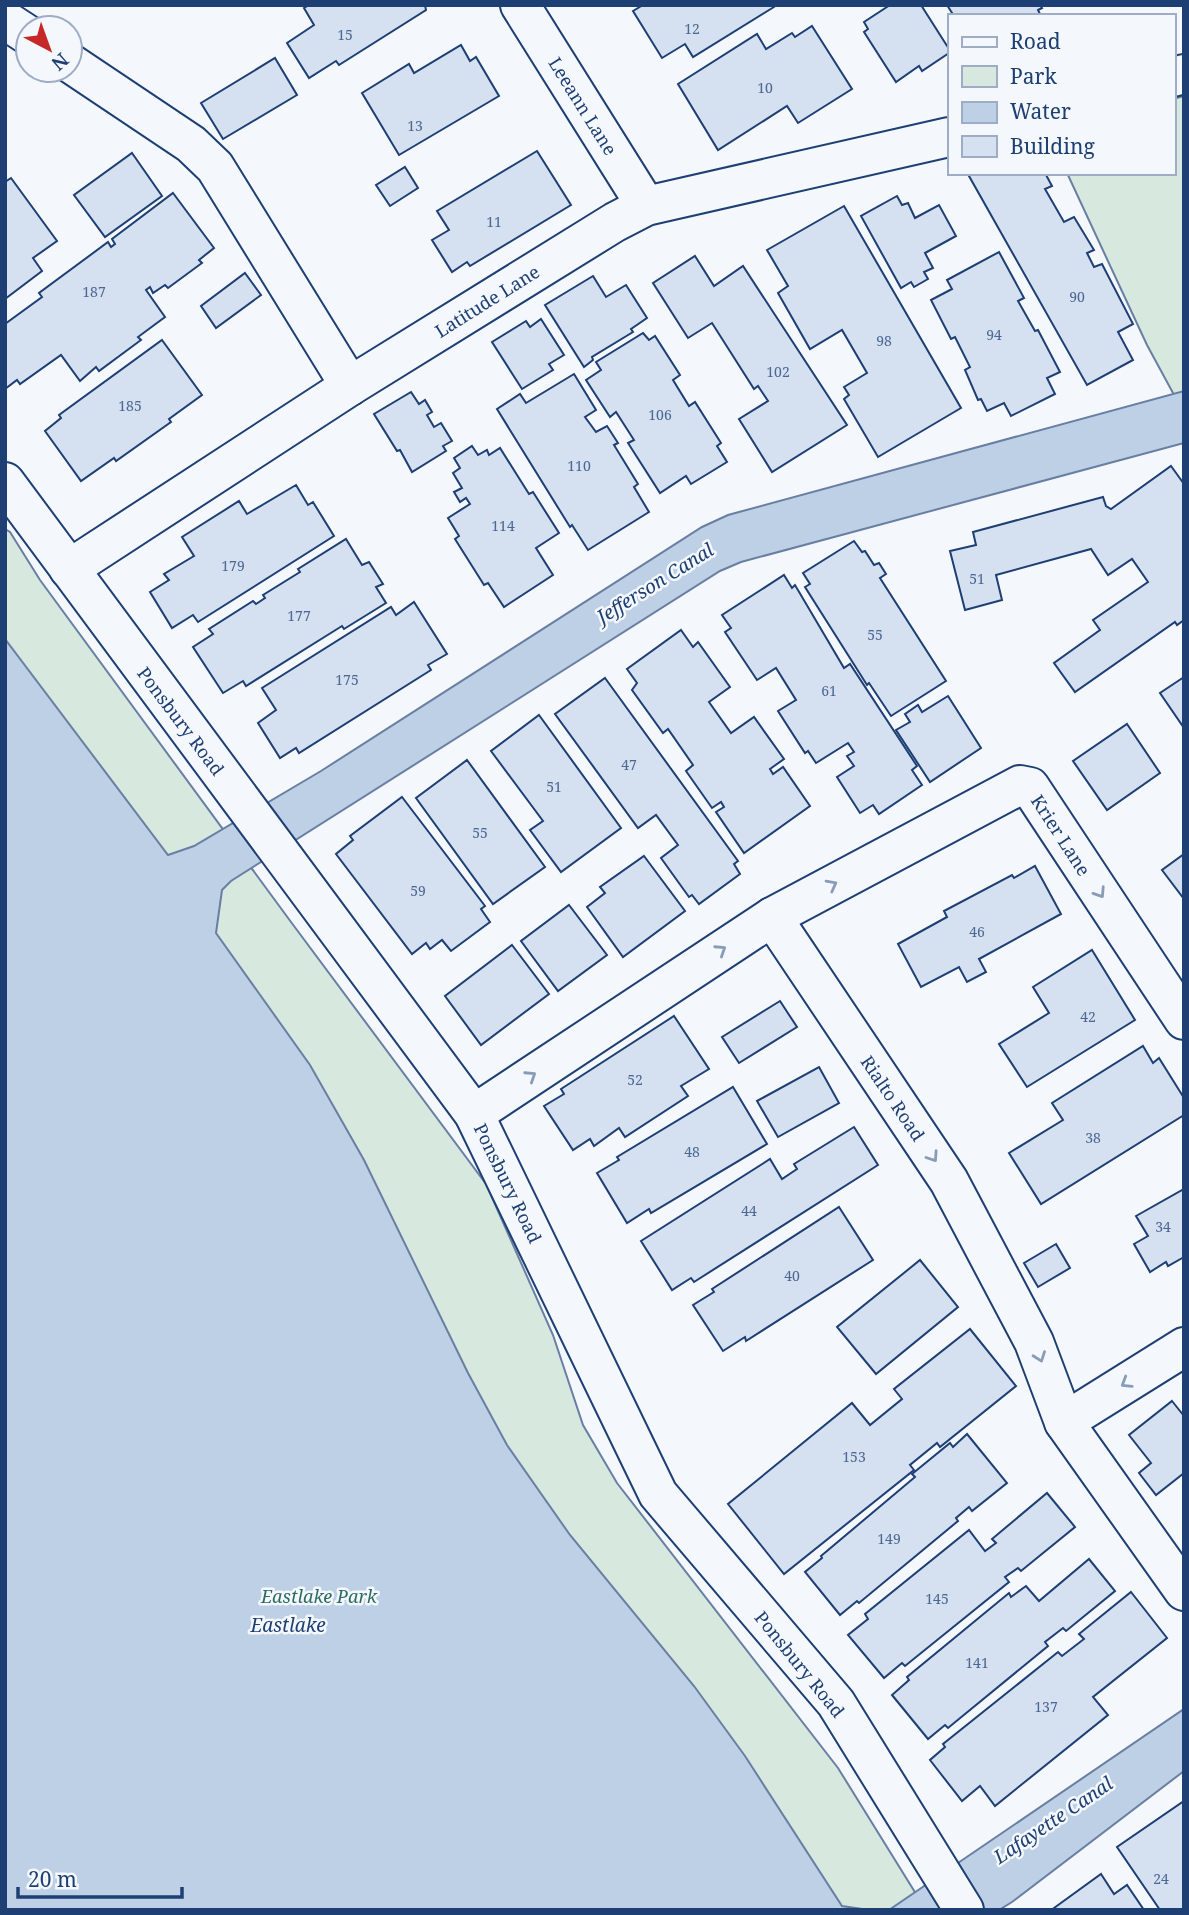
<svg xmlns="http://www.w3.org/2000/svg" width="1189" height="1915" font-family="'Noto Serif',serif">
	<rect width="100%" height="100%" fill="#f4f7fb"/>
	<g fill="#d7e8df" stroke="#687fa3" stroke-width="2">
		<polygon points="1184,96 1184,409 1173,393 1147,345 1067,173 1173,173 1173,99"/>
		<polygon points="5,529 10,532 40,580 291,922 486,1184 553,1335 583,1425 617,1483 838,1768 926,1910 5,1910"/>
	</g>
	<g fill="#bed0e5" stroke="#687fa3" stroke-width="2">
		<polygon points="1184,391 1184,443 741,562 720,571 231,881 222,890 216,933 310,1065 364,1160 468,1373 507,1445 570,1535 694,1686 745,1756 842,1906 869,1910 5,1910 5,639 168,855 194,846 321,771 702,527 728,515"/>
		<polygon points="1184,1709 1184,1771 1012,1902 999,1910 889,1910"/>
	</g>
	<g fill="#d5e0f0" stroke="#1d3f73" stroke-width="2">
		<polygon points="309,5 425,5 426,10 339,65 336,61 309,78 287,43 314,25 304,8"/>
		<polygon points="643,5 773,5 774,7 693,57 685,44 662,58 633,11"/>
		<polygon points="890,5 921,5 949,49 949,53 922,71 919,66 896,82 864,32 868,29 864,22"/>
		<polygon points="947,5 1040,5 1042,8 1038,10 1041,16 954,16"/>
		<polygon points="812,26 852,89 798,123 787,106 718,150 678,84 757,34 766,49 792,33 795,37"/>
		<polygon points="461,45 470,61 476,57 499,96 399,155 362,93 409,64 414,73"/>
		<polygon points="275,58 297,95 223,139 201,103"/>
		<polygon points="537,151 571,205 470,266 467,262 452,272 432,240 449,230 437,211"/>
		<polygon points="132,153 162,196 105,237 74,195"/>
		<polygon points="405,167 418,188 390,206 376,185"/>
		<polygon points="974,173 1045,173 1052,186 1045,189 1064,222 1074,217 1094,250 1087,253 1094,267 1102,264 1133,324 1118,332 1133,360 1087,385 969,176"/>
		<polygon points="11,178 57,241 33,258 42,271 5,299 5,182"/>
		<polygon points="173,193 214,248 199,260 202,263 168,288 165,285 153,293 150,287 146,290 165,317 138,337 141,340 99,371 96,367 80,381 61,355 20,384 17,380 5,389 5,324 42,297 39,293 108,242 111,247 115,244 112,239"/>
		<polygon points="897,196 902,205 908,203 915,218 939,205 956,236 925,253 933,268 924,272 928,279 914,287 911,282 901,288 861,216"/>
		<polygon points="844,206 961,408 878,457 844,399 849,395 844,387 867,373 842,330 810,349 778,293 788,286 767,250"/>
		<polygon points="999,252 1024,298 1018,301 1035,331 1038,330 1060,372 1047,378 1055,394 1011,416 1004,403 987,411 981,399 978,400 965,370 970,367 955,337 951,339 931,300 952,289 947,280"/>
		<polygon points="695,256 714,286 743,266 847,425 772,472 739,419 768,401 758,386 754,389 712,323 688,338 653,283"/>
		<polygon points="245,273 261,295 216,328 201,306"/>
		<polygon points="593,276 606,297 626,285 647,318 631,329 633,332 592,357 593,360 584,367 545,305"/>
		<polygon points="541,319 564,355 549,364 553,370 522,389 492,342 526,321 530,327"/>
		<polygon points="643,333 649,340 655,336 680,375 673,380 689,406 695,402 721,443 717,446 727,462 691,484 686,476 660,493 628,443 634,440 616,412 610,417 586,380 601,370 596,362"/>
		<polygon points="162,340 202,395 169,419 171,422 116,461 114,458 81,481 45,431 61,418 59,415"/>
		<polygon points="574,374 596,410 585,417 596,432 607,426 618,443 614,445 638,484 634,487 649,512 588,550 572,525 570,527 497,409 520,394 526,403"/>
		<polygon points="411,392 419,404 425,400 432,412 427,415 434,427 441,423 452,441 443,446 446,451 412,472 400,450 397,451 374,414"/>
		<polygon points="472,446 478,455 487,450 489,455 500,448 529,494 533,492 559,533 536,548 553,575 504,607 488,583 484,585 455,539 459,536 448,518 470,504 466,498 460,502 454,492 462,488 453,473 460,468 454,458"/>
		<polygon points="1171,466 1184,484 1184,620 1177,625 1175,622 1075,692 1054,663 1100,630 1093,620 1148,582 1132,559 1108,575 1091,549 996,575 1002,600 965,610 950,551 976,545 973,532 1103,497 1106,506 1111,509"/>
		<polygon points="296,485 308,505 313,502 334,536 198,622 193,615 172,628 150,592 169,580 164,574 194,556 182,537 239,501 247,514"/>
		<polygon points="346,539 362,565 369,562 383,584 376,587 386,603 344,629 342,626 246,686 243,681 223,693 193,647 213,634 209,629 253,601 256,604 265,598 263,595 300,572 298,569"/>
		<polygon points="854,541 862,552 865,551 874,565 879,563 886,574 880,578 946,681 891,716 869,683 867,685 805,587 810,584 803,573"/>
		<polygon points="784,575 792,588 795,585 844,668 850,664 917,766 912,770 922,785 879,814 873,805 860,813 837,777 854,766 847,756 854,752 848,743 816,763 808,751 805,753 778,711 796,700 776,668 757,680 725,632 731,628 722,615"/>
		<polygon points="414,602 447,654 428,665 431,670 299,753 296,748 280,758 258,723 276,710 262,688 391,607 396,615"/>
		<polygon points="681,630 693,647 698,642 730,687 709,702 731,733 754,717 784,759 770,769 773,774 783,767 810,806 744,853 716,812 724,807 721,802 712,808 686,771 693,765 668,729 663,733 632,690 637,683 627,669"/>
		<polygon points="1184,677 1184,728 1160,693"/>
		<polygon points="605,678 738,861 734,864 740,874 699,904 692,895 689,897 661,858 678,845 656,815 638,828 555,714"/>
		<polygon points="948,696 981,748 930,782 896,730 910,722 905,714 918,705 922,712"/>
		<polygon points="539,715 621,828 561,872 530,830 543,821 491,751"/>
		<polygon points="1127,724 1160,773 1107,810 1073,761"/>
		<polygon points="467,760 545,867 493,904 416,798"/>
		<polygon points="402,797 485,906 481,909 490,922 451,951 442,940 430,949 426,943 412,954 336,854 353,840 350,836"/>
		<polygon points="1184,854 1184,899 1162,870"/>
		<polygon points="644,856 685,911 623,957 587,907 605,893 600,887"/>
		<polygon points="1035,866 1061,914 979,959 986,972 967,982 959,967 921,987 898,944 947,917 944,911 1012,875 1014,878"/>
		<polygon points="569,905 607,955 558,991 521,941"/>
		<polygon points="512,945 549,994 481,1045 445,996"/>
		<polygon points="1092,950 1135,1020 1027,1087 999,1044 1049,1013 1033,987"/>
		<polygon points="780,1001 797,1027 739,1063 722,1037"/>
		<polygon points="674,1016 709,1069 681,1086 688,1096 625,1137 619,1128 594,1146 590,1139 573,1150 544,1106 564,1094 561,1089"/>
		<polygon points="1143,1046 1153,1063 1159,1058 1184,1098 1184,1115 1041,1204 1009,1153 1063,1120 1052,1103"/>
		<polygon points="819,1067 839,1103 778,1137 757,1101"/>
		<polygon points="733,1087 767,1144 651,1213 649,1209 627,1223 597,1173 619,1160 617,1157"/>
		<polygon points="854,1127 878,1165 694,1282 691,1278 672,1290 641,1241 770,1159 782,1179 797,1169 794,1164"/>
		<polygon points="1184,1189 1184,1257 1168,1266 1166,1262 1150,1272 1134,1244 1148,1236 1136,1216"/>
		<polygon points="839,1207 873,1260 746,1341 745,1337 723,1351 693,1305 714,1292 712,1289"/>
		<polygon points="1056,1244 1070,1268 1038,1287 1024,1263"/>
		<polygon points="920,1260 958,1307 876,1374 837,1327"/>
		<polygon points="970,1329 1016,1386 940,1447 937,1443 910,1465 914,1470 784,1574 728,1504 852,1403 870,1425 902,1399 894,1389"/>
		<polygon points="1172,1401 1184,1416 1184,1473 1156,1495 1139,1473 1151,1463 1129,1435"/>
		<polygon points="967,1434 1007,1483 972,1511 969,1507 956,1518 958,1521 859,1603 857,1601 840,1615 805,1572 822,1558 821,1556 915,1477 912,1474 950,1443 953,1447"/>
		<polygon points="1047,1493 1075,1527 1021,1571 1018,1568 1005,1577 1009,1582 905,1666 902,1663 884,1678 848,1635 868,1619 865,1614 969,1530 985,1551 996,1543 992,1539"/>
		<polygon points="1089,1559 1115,1591 1066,1631 1063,1628 1045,1642 1048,1646 948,1728 945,1725 928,1739 892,1695 909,1680 907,1677 1009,1593 1011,1597 1026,1586 1039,1601"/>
		<polygon points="1131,1592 1167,1638 1093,1697 1108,1715 995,1806 980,1786 962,1801 930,1760 945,1747 943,1744 1058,1652 1062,1656 1084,1639 1079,1634"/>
		<polygon points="1184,1801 1184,1910 1160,1910 1117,1847"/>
		<polygon points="1101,1874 1114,1894 1127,1885 1144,1910 1055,1910 1054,1908"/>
	</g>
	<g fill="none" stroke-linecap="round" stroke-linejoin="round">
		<defs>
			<g id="minor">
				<polyline points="520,5 646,206"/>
				<polyline points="5,20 28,35"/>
				<polyline points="70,63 191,144 215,167 350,386"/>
				<polyline points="1173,77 1184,74"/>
				<polyline points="5,482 474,1114 658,1494 836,1703 964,1910"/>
				<polyline points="69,569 350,386 615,222 646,206 949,137"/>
				<polyline points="772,917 1020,785 1030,787 1184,1020"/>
				<polyline points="474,1114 772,917 949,1181 1034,1342 1064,1422 1184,1591"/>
				<polyline points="1064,1422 1184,1347"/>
			</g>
		</defs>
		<use href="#minor" stroke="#1d3f73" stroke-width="42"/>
		<use href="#minor" stroke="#f4f7fb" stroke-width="38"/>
	</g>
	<defs><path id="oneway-chevron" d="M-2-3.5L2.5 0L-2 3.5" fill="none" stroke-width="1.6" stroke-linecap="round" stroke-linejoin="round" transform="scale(1.75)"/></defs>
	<g stroke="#889bb7">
		<use href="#oneway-chevron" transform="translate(832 885) rotate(-28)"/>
		<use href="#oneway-chevron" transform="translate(1100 893) rotate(57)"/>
		<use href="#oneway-chevron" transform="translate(721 950) rotate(-33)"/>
		<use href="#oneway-chevron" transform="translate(531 1076) rotate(-33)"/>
		<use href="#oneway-chevron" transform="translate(933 1157) rotate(56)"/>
		<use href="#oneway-chevron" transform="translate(1040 1357) rotate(70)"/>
		<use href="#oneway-chevron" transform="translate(1126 1383) rotate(148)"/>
	</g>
	<g text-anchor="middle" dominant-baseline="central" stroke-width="5" stroke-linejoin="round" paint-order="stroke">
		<g font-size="14" fill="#4b6792">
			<text x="692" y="28">12</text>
			<text x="345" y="34">15</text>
			<text x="765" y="87">10</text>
			<text x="415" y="125">13</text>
			<text x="494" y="221">11</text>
			<text x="94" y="291">187</text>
			<text x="1077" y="296">90</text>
			<text x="994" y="334">94</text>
			<text x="884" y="340">98</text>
			<text x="778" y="371">102</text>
			<text x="130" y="405">185</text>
			<text x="660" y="414">106</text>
			<text x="579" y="465">110</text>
			<text x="503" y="525">114</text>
			<text x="233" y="565">179</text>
			<text x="977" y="578">51</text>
			<text x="299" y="615">177</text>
			<text x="875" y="634">55</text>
			<text x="347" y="679">175</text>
			<text x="829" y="690">61</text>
			<text x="629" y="764">47</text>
			<text x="554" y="786">51</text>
			<text x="480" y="832">55</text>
			<text x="418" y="890">59</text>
			<text x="977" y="931">46</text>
			<text x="1088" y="1016">42</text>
			<text x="635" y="1079">52</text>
			<text x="1093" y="1137">38</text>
			<text x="692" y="1151">48</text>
			<text x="749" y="1210">44</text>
			<text x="1163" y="1226">34</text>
			<text x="792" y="1275">40</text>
			<text x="854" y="1456">153</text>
			<text x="889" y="1538">149</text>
			<text x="937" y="1598">145</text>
			<text x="977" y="1662">141</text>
			<text x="1046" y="1706">137</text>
			<text x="1161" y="1878">24</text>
		</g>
		<g font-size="18" fill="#1d3f73" stroke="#f4f7fb">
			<text transform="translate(583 106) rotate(58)">Leeann Lane</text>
			<text transform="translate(487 301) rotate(-32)">Latitude Lane</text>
			<text transform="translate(181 721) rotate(53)">Ponsbury Road</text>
			<text transform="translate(1061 835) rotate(57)">Krier Lane</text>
			<text transform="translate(893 1098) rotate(56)">Rialto Road</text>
			<text transform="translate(508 1183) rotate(64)">Ponsbury Road</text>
			<text transform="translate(800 1664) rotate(51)">Ponsbury Road</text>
		</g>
		<g font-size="18" font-style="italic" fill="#2c6c60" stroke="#f4f7fb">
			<text x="319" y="1596">Eastlake Park</text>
		</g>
		<g font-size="19" font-style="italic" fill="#1d3f73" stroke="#f4f7fb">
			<text transform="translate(655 583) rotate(-32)">Jefferson Canal</text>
			<text x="288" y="1625">Eastlake</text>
			<text transform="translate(1053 1820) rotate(-34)">Lafayette Canal</text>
		</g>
	</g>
	<rect width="1189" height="1915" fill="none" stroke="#1d3f73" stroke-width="14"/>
	<rect x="948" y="14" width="228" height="161" fill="#f4f7fb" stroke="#9eadc5" stroke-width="2"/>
	<rect x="962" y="37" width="35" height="10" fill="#f4f7fb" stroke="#9eadc5" stroke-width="2"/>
	<text x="1010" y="49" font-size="21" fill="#1d3f73">Road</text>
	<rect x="962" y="66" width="35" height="21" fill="#d7e8df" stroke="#9eadc5" stroke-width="2"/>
	<text x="1010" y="84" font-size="21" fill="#1d3f73">Park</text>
	<rect x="962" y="102" width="35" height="21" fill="#bed0e5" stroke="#9eadc5" stroke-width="2"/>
	<text x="1010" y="119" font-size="21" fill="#1d3f73">Water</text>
	<rect x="962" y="136" width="35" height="21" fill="#d5e0f0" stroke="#9eadc5" stroke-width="2"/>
	<text x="1010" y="154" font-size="21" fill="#1d3f73">Building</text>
	<g transform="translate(49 49) rotate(139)"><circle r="33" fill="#f4f7fb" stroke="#9eadc5" stroke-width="2"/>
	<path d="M0-5L12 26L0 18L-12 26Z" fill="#c62828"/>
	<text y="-10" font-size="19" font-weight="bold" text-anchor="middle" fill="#1d3f73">N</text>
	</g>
	<path d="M18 1887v10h164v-10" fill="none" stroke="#1d3f73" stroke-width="3.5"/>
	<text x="28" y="1887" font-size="21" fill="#1d3f73" stroke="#f4f7fb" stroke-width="5" paint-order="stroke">20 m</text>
</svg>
